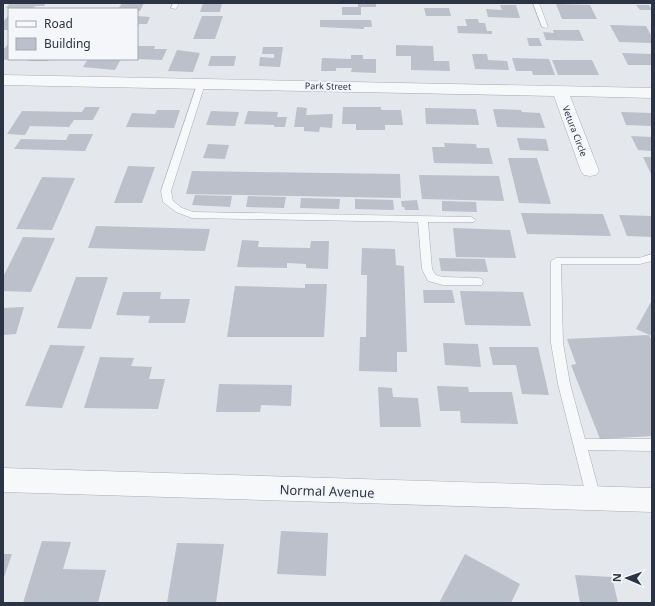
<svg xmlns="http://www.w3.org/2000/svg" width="655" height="606" font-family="'Noto Sans',sans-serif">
	<rect width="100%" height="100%" fill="#e4e7ec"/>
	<g fill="#bbc0ca">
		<polygon points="10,3 46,3 44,6 35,6 34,8 6,8"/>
		<polygon points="122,3 144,3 140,11 118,9"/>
		<polygon points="203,3 222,3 220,12 200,12"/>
		<polygon points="358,3 376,3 376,7 361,7 361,15 342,15 342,7 358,7"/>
		<polygon points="556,4 590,5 597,19 562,19"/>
		<polygon points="500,5 516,5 520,18 488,17 486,9 502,10"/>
		<polygon points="636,5 649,5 652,10 640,10"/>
		<polygon points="424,8 449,8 451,16 426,16"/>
		<polygon points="9,15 9,30 3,30 3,22"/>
		<polygon points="137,16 150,17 147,24 139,24 137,29"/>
		<polygon points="202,16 223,16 215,39 193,39"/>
		<polygon points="465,19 478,19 479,23 485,23 487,31 492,31 492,34 458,33 457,26 467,26"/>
		<polygon points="320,20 371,20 372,27 364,27 364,29 320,27"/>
		<polygon points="610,25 646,26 652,37 652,43 619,42"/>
		<polygon points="553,30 579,30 584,41 546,40 543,32 554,33"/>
		<polygon points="527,38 539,38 542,46 529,46"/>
		<polygon points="9,43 9,59 12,59 3,60 3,48 5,48"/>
		<polygon points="396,45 433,46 434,61 449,61 450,71 411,70 411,56 396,56"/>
		<polygon points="137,46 155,46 154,49 167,49 162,60 137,59"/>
		<polygon points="263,47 283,47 280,67 259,66 260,57 274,58 274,54 262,54"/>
		<polygon points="177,50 200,53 193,72 168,71"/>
		<polygon points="622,53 652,54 652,65 628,65"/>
		<polygon points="472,54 487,54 488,60 507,61 509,70 475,69"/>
		<polygon points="351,55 363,55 363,59 376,59 376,73 351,72 352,68 336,68 336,71 321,71 322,58 351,59"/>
		<polygon points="211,56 236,56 234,66 208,66"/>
		<polygon points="512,58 549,59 555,75 533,75 532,71 516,71"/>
		<polygon points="29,59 50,59 48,61 28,61"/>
		<polygon points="88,59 121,59 115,70 83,67"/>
		<polygon points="552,60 592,60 599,75 558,75"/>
		<polygon points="85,107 100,107 93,120 74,120 69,127 30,126 25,135 7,134 22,111 82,112"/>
		<polygon points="297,107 307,108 306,115 333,114 332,128 320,127 319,132 304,131 304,127 294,127"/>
		<polygon points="343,107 381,107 381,110 401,110 403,125 385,125 385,130 356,130 356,124 342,124"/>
		<polygon points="425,108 476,109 479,125 426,124"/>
		<polygon points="493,109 521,110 522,112 540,113 545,128 497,127"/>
		<polygon points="157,110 180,110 174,128 126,127 132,113 155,114"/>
		<polygon points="211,111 239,112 235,126 206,125"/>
		<polygon points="248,111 278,112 277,117 287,117 285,127 274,127 274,125 244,124"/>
		<polygon points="621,112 652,113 652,126 626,125"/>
		<polygon points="69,134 93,134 85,151 14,149 21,139 66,140"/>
		<polygon points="631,136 652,137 652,151 638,150"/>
		<polygon points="517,138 546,139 549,151 520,150"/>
		<polygon points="444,143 476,144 477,148 489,148 493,164 434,163 432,147 445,147"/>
		<polygon points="208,144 229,145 225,159 203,158"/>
		<polygon points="643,157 652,157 652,176"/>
		<polygon points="508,158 537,158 551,204 519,203"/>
		<polygon points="128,166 155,167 142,203 114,203"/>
		<polygon points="192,171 400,174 401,198 186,194"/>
		<polygon points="419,175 499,176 504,201 422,199"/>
		<polygon points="42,177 75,178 52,230 16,229"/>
		<polygon points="195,195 232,196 230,207 192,205"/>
		<polygon points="248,196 286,197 284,208 246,207"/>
		<polygon points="301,198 340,199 339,209 300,208"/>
		<polygon points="355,199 393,200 394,210 355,209"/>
		<polygon points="417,200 419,210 405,210 404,207 402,207 401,201"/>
		<polygon points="442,201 476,202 477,212 442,211"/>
		<polygon points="521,213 603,214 611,236 527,234"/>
		<polygon points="619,215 652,216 652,237 627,236"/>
		<polygon points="96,226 210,229 205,251 88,248"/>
		<polygon points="453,228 510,230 516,258 456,257"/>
		<polygon points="23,237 55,238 31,292 3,291 3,277"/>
		<polygon points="242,240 259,241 258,247 310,248 311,241 329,241 328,269 306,268 306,264 287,263 287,268 237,267"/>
		<polygon points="362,248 395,249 396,265 404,266 407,352 397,352 397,372 359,371 360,337 366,337 367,275 361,275"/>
		<polygon points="439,258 485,259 488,272 441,271"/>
		<polygon points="76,277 108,277 91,329 57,328"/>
		<polygon points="305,284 327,284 324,337 227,337 235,286 305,288"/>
		<polygon points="423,290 452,290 455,303 424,303"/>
		<polygon points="460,291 523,292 531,326 465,325"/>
		<polygon points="123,292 161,292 160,299 190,299 185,323 148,323 150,316 116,315"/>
		<polygon points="652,300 652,336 636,329"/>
		<polygon points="24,307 16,334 3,335 3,308"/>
		<polygon points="649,335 652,341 652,436 600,439 571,365 576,364 567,339"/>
		<polygon points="443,343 478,344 481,367 445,365"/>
		<polygon points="50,345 85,346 62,408 25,406"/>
		<polygon points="489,347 538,347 549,395 522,394 516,365 493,365"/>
		<polygon points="100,357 134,358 131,366 152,367 149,379 165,379 158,409 84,408"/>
		<polygon points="219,384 292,385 291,406 261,405 260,412 216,412"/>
		<polygon points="437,386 468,387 469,392 512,392 518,424 461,423 460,411 440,411"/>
		<polygon points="378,387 392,388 393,397 418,398 421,427 380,427"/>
		<polygon points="281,531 328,533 326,576 277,574"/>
		<polygon points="42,541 71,542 63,569 106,570 98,603 23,603"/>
		<polygon points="177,543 224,544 216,603 167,603"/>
		<polygon points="3,554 12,554 3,580"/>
		<polygon points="465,554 520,584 511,603 439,603"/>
		<polygon points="575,575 612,577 618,603 580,603"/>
	</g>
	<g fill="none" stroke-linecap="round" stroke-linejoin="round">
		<defs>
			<g id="lane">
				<polygon points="173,3 179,3 176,9 171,8"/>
				<polygon points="533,3 539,3 548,27 547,28 542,27"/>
				<polygon points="198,82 205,84 171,191 173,201 182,208 193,212 471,217 476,220 474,222 428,222 432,269 436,275 443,277 478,278 482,279 483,282 482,285 443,285 428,281 422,269 418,222 192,218 176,212 163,202 161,191"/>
				<polygon points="652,254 652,261 640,264 561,264 563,343 570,384 585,439 652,439 652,451 588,450 601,499 599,503 594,505 589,503 587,499 558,384 551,343 551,261 556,258 639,258"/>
			</g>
			<g id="street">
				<polygon points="3,75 652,88 652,98 570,96 599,171 596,175 590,176 584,175 581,171 554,96 3,85"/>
				<polygon points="3,468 652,488 652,512 3,492"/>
			</g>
		</defs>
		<use href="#lane" stroke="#a9aeb7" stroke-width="1"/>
		<use href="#street" stroke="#a9aeb7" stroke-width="1"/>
		<use href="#lane" fill="#f7f8fa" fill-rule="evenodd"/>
		<use href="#street" fill="#f7f8fa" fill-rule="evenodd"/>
	</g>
	<g text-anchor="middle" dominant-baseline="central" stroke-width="4" stroke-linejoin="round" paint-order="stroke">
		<g font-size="9" fill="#2b3445" stroke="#f4f6f9">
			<text transform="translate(328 86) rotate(1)">Park Street</text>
			<text transform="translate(575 131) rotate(69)">Vetura Circle</text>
		</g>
		<g font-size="13" fill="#2b3445" stroke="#f4f6f9">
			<text transform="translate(327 491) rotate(2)">Normal Avenue</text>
		</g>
	</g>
	<rect width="655" height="606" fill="none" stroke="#2b3445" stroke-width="8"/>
	<rect x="8" y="8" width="130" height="52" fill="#f4f6f9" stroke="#a4a8b1"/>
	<rect x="16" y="21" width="20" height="6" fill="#f7f8fa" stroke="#a4a8b1"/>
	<text x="44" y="28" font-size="12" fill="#2b3445">Road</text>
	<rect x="16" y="38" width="20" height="12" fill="#bbc0ca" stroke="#a4a8b1"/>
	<text x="44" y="48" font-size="12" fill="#2b3445">Building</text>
	<g transform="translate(627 578) rotate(272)" stroke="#f4f6f9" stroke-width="3" paint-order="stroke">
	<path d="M0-3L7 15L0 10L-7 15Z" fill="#2b3445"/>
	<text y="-6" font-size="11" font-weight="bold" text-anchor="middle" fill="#2b3445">N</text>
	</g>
</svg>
